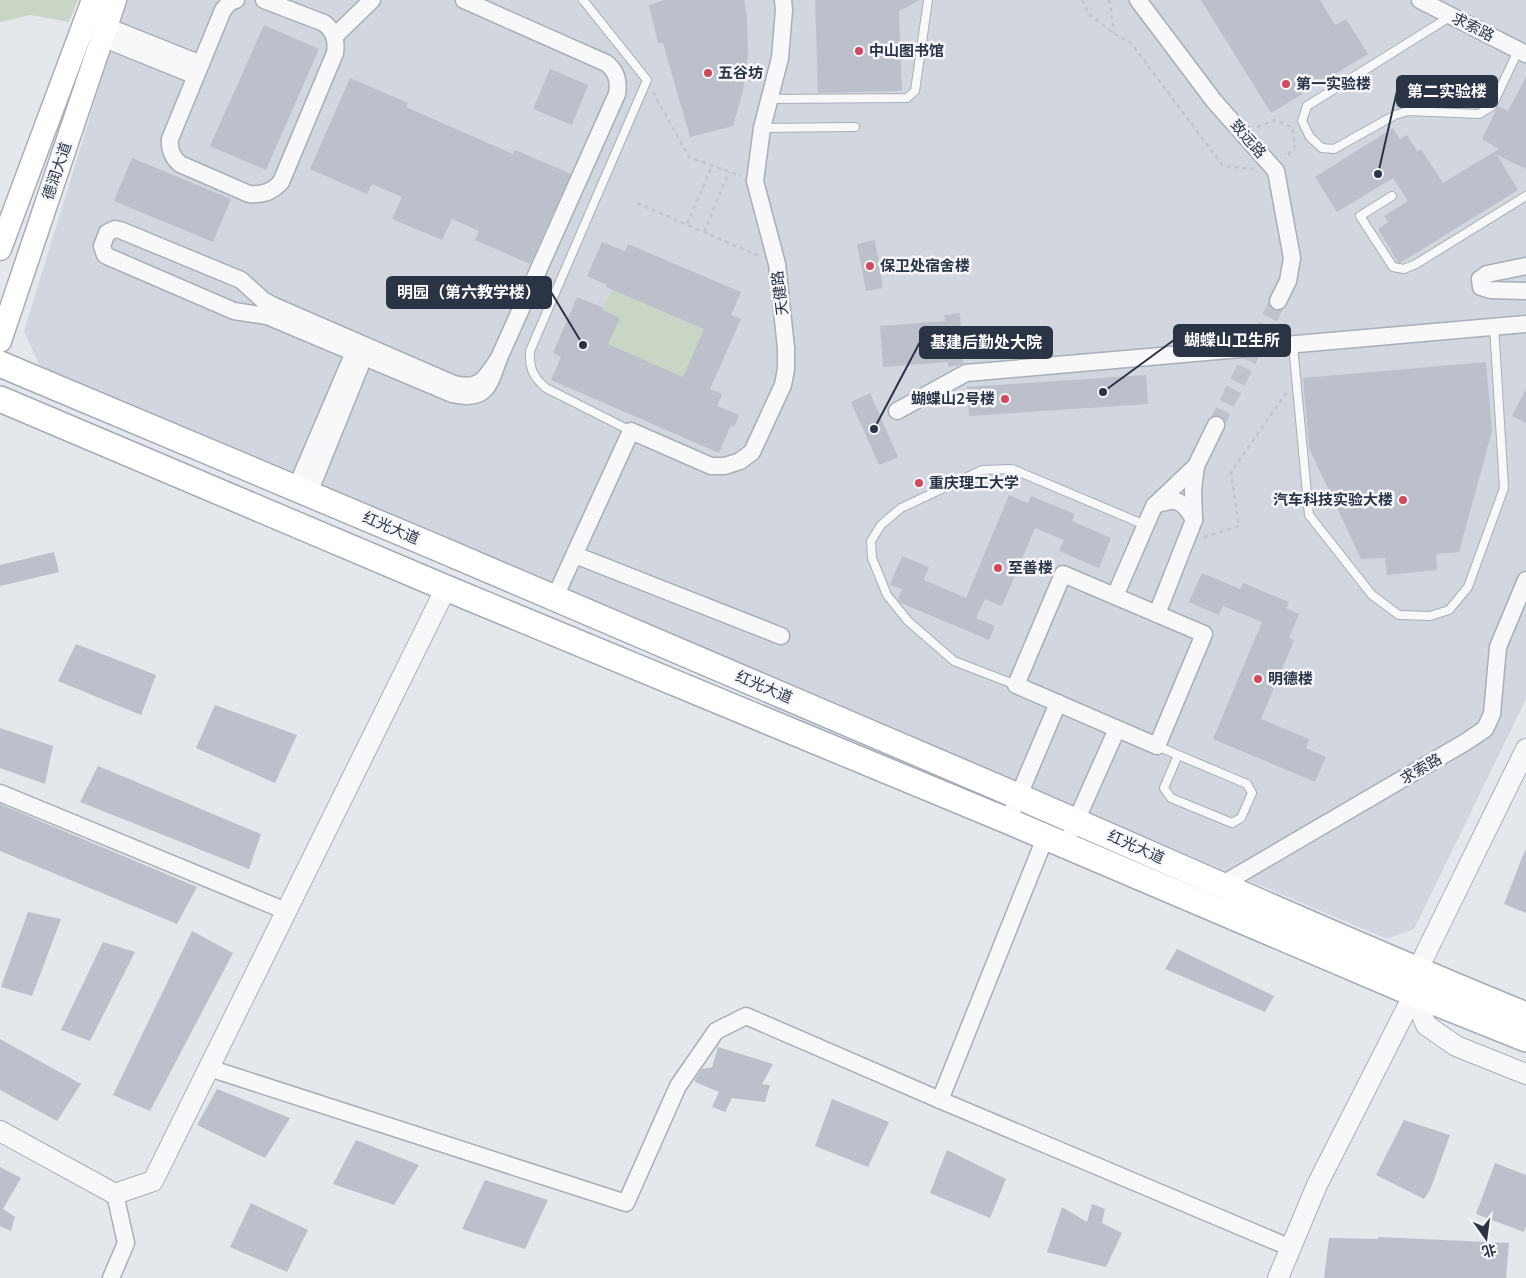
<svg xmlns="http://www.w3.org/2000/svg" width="1526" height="1278" font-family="'Nunito Sans','Noto Sans SC',sans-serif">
	<rect width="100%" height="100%" fill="#e4e7ec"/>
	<polygon fill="#d2d6de" points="126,0 1526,0 1526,699 1414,929 1387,939 582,599 40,367 24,331"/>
	<g fill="#c9d6c5">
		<polygon points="0,0 78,0 69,22 30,15 0,22"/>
		<polygon points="612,289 704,329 683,377 593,337 599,322 615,328 620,318 603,310"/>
	</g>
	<g fill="#bbc0ca">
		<polygon points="664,0 744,0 747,19 748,55 743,91 733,126 690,137 663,43 658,43 649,5"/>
		<polygon points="815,0 920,0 899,11 902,91 818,93"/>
		<polygon points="1201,0 1320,0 1335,25 1346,19 1368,54 1271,113"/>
		<polygon points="264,25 319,49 266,170 210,146"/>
		<polygon points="550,69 588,85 572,125 533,109"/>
		<polygon points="1526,77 1526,169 1497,155 1518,190 1400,263 1398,262 1378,229 1388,222 1384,216 1408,201 1393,178 1337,212 1315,177 1393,128 1400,139 1407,135 1417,151 1421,149 1443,183 1499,149 1482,139 1498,106 1508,111"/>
		<polygon points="350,78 408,103 406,107 513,154 515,150 571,174 530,264 475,240 479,231 452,219 442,240 392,219 402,197 372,184 367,194 310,169"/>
		<polygon points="132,158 231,199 213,242 114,201"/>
		<polygon points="875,240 883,288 866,291 857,244"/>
		<polygon points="602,242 625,251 628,244 741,292 731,315 741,319 710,389 722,394 717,406 739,415 734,427 731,425 719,453 551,380 561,357 553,353 577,297 604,308 603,310 620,318 608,344 683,377 704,329 606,287 607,285 587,276"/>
		<polygon points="960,313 963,364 948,367 948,362 883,367 880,326 945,321 944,315"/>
		<polygon points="1486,362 1492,431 1459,552 1436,554 1437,570 1387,575 1385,558 1361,559 1309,448 1303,378"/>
		<polygon points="1146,375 1148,404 969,416 967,387"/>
		<polygon points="1526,389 1526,423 1512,416"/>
		<polygon points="870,393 898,457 879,465 851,402"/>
		<polygon points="1009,495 1028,503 1031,496 1075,514 1072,521 1111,538 1099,568 1059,551 1064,540 1035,528 1002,606 985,599 976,618 995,626 989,640 901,603 898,599 902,589 890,585 902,556 929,567 924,580 966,598"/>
		<polygon points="54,552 59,572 0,586 0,565"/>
		<polygon points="1202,573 1240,589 1243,583 1289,602 1286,608 1299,614 1289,638 1294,640 1261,719 1309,739 1306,748 1326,757 1315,782 1213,739 1262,622 1223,606 1219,615 1189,602"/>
		<polygon points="76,644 156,675 141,715 58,681"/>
		<polygon points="215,705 297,735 275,783 196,748"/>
		<polygon points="0,728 53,746 45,784 0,768"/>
		<polygon points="98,766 261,834 249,869 80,802"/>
		<polygon points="0,804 197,887 177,924 0,851"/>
		<polygon points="1525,850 1526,850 1526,913 1504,904"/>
		<polygon points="28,912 61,919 32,996 1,987"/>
		<polygon points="192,931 233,953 150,1111 113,1095"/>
		<polygon points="103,942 135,952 90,1041 61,1030"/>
		<polygon points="1177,949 1274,996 1265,1012 1165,969"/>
		<polygon points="0,1039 81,1084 57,1121 0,1090"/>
		<polygon points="718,1047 773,1064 762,1084 770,1085 765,1102 732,1098 725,1112 712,1107 719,1092 695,1082 695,1079 702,1069 712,1067"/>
		<polygon points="217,1089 290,1118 265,1158 197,1125"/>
		<polygon points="832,1099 889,1122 868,1167 815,1146"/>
		<polygon points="1404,1120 1450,1135 1430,1190 1424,1199 1376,1175"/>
		<polygon points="356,1140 419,1165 394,1205 333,1184"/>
		<polygon points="947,1150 1006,1179 990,1218 930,1193"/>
		<polygon points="1495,1163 1526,1175 1526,1226 1524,1232 1476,1214"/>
		<polygon points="0,1167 21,1178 3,1209 15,1217 11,1231 0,1226"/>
		<polygon points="485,1180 548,1200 525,1249 462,1229"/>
		<polygon points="251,1203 308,1230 287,1272 230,1247"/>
		<polygon points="1092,1204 1105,1209 1102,1223 1122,1233 1106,1267 1047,1252 1062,1207 1087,1222"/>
		<polygon points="1378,1237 1509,1243 1506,1278 1324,1278 1329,1238 1378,1239"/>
	</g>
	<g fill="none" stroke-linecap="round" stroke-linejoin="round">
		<polyline stroke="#bfc3cb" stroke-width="16" stroke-dasharray="16 8" stroke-linecap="butt" points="1216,425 1278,301"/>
		<defs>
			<g id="service">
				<path d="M583,0L647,80L530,351C529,368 533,377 546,388L631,431"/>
				<polyline points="1451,16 1307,106 1302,121 1310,137 1322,148 1334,149 1395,115 1408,111 1479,114 1492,106 1518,51"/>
				<polyline points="769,99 907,98 915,91 928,0"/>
				<polyline points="762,128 855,127"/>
				<polyline points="1392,196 1360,216 1393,267 1404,269 1416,264 1526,196"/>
				<polyline points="1293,345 1309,515 1372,595 1399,615 1430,616 1449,610 1468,587 1504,488 1494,326"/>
				<polyline points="1016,685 954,661 908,621 887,595 872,558 871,541 881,525 901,508 982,470 1012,469 1145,525"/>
				<polyline points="1157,746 1247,784 1252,793 1241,818 1232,823 1171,798 1164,788 1178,755"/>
			</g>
			<g id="minor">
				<path d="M236,0L230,2L223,10L170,139C169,150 172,157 180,164L249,194C263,195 272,192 281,182L335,53C337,40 334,31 324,23L264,0"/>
				<path d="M464,0L606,63C617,71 619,81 617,94L499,358"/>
				<polyline points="1138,0 1214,101 1276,171 1292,258 1288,281 1278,301"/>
				<polyline points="1420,0 1526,54"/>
				<polyline points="106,26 201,64"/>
				<polyline points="335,36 372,0"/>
				<polyline points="102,38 196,76"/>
				<path d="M115,229L120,230L241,280L263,300L272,305L454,384C481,391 486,377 499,358C489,386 486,402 452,394L267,316L234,311L109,257L105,255L102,246L107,233Z"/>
				<polyline points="1526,266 1487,274 1480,279 1481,287 1490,290 1526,291"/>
				<polyline points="897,411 966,373 1526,324"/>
				<polyline points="1196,466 1216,425"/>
				<polyline points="296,488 358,343"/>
				<polyline points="309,493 368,347"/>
				<path d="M1155,505C1177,497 1183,500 1194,520"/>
				<polyline points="575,555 781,636"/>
				<polygon points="1063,574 1204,634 1157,746 1016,685"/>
				<polyline points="1115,596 1154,506 1196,466 1193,489 1194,520 1157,614"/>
				<polyline points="555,597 631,431 711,466 725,466 740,461 752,452 783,385 786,369 786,348 777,264 755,181 762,128 780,58 784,10 783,0"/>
				<polyline points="0,793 286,911"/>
				<polyline points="1008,821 1058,703"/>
				<polyline points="1072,830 1117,729"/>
				<polyline points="1221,885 1464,743 1485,729 1492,714 1498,647 1526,580"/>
				<polyline points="209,1068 626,1203 678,1086 716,1031 746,1016 940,1100 1291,1248"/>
				<polyline points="940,1100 1045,838"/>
				<polyline points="111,1278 126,1243 115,1194"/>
			</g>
			<g id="tertiary">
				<polyline points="1417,971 1526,749"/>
				<polyline points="1414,994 1426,1025 1456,1046 1526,1074"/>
				<polyline points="0,1131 115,1194 153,1181 446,588"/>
				<polyline points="1278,1278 1317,1185 1414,994"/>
			</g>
			<g id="secondary">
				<polyline points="0,249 93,0"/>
				<polyline points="0,341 115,0"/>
			</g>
			<g id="primary">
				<path d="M0,364C338,506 677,648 1013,794C1184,868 1354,945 1526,1015"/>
				<polyline points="0,399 446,588 1008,821 1414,994 1526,1039"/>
			</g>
		</defs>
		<use href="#service" stroke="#a9aeb7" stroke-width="10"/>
		<use href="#minor" stroke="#a9aeb7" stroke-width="19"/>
		<use href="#tertiary" stroke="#a9aeb7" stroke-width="22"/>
		<use href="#secondary" stroke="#a9aeb7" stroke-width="25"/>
		<use href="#primary" stroke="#a3abb8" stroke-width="28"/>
		<g stroke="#c2c5cb" stroke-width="2.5" stroke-dasharray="4 4" stroke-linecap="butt">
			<polyline points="1082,0 1090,15 1115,34 1131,43 1223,166 1254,169"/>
			<polyline points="1108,0 1110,3 1114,33"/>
			<polyline points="653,92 689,157 741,176"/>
			<polyline points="1257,127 1275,120 1292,127 1295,146 1285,159"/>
			<polyline points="637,203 759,256"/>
			<polyline points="687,224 712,166"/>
			<polyline points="704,232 729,172"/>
			<polyline points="1204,537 1239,526 1231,472 1287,392"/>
		</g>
		<use href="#service" stroke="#f7f8fa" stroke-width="8"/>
		<use href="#minor" stroke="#f7f8fa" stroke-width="16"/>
		<use href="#tertiary" stroke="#f7f8fa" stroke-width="20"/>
		<use href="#secondary" stroke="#fff" stroke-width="22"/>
		<use href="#primary" stroke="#fff" stroke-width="25"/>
	</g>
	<g fill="#d1495b" stroke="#f4f6f9" stroke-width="2">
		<circle cx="859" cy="51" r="5"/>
		<circle cx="708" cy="73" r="5"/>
		<circle cx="1286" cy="84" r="5"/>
		<circle cx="870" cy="266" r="5"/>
		<circle cx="1005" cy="399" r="5"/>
		<circle cx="919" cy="483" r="5"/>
		<circle cx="1403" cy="500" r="5"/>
		<circle cx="998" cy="568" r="5"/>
		<circle cx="1258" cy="679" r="5"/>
	</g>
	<g text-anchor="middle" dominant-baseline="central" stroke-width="5" stroke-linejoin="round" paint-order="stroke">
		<g font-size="15" fill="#2b3445" stroke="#f4f6f9">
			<text transform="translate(1473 27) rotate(27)">求索路</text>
			<text transform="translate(1248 139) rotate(49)">致远路</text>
			<text transform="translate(57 171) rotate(-71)">德润大道</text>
			<text transform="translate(780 293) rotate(-97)">天健路</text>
			<text transform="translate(391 528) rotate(23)">红光大道</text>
			<text transform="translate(764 687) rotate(23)">红光大道</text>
			<text transform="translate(1421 769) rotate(-30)">求索路</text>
			<text transform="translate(1136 847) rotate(24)">红光大道</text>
		</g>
		<g font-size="15" font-weight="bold" fill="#2b3445" stroke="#f4f6f9" text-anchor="start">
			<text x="869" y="51">中山图书馆</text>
			<text x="718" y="73">五谷坊</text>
			<text x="1296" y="84">第一实验楼</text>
			<text x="880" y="266">保卫处宿舍楼</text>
			<text x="995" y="399" text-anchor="end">蝴蝶山2号楼</text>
			<text x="929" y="483">重庆理工大学</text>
			<text x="1393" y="500" text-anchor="end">汽车科技实验大楼</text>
			<text x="1008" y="568">至善楼</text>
			<text x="1268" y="679">明德楼</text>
		</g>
	</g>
	<path fill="none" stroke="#2b3445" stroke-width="2" d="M1378 174L1397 91M583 345L551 292M1103 392L1174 340M874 429L920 342"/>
	<g fill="#2b3445" stroke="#f4f6f9" stroke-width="2">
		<circle cx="1378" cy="174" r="5"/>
		<circle cx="583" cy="345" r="5"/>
		<circle cx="1103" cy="392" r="5"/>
		<circle cx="874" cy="429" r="5"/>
	</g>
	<g fill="#2b3445" stroke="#2b3445" stroke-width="2">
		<rect x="1397" y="76" width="100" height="31" rx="5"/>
		<rect x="387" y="277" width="164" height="31" rx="5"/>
		<rect x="1174" y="325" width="116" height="31" rx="5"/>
		<rect x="920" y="327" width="132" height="31" rx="5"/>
	</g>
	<g font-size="16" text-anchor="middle" font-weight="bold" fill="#fff">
		<text x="1447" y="97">第二实验楼</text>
		<text x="469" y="298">明园（第六教学楼）</text>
		<text x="1232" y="346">蝴蝶山卫生所</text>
		<text x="986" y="348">基建后勤处大院</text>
	</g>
	<g transform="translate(1486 1238) rotate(166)" stroke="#f4f6f9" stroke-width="4" paint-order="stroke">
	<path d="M0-4L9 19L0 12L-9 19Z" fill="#2b3445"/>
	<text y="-8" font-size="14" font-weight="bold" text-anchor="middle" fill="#2b3445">北</text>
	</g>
</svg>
